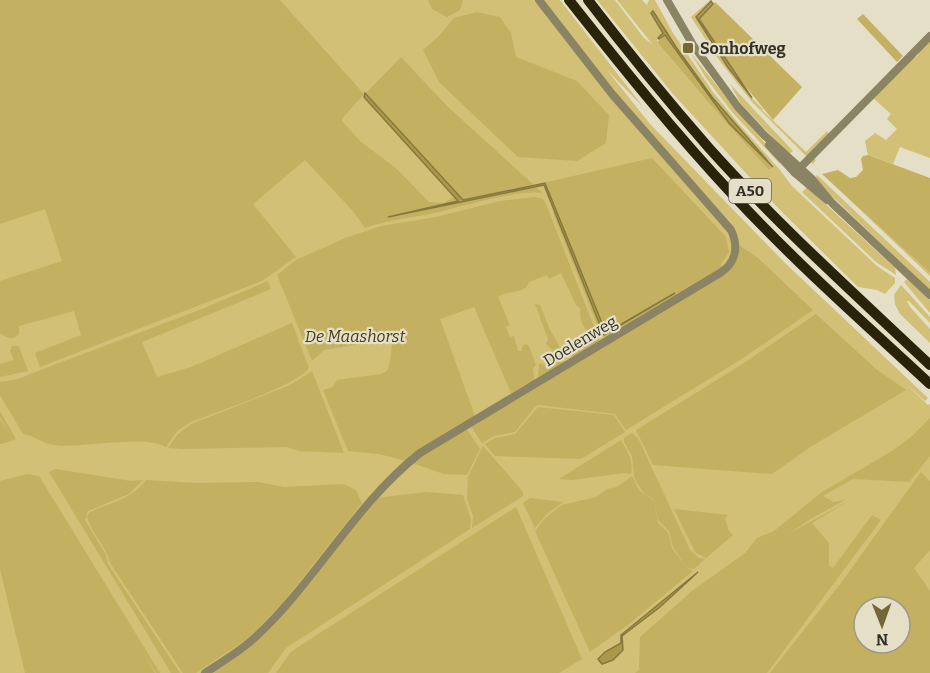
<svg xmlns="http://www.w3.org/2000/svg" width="930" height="673" font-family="Bitter,serif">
	<rect width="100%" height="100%" fill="#e5dfc8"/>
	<g fill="#d1c075" fill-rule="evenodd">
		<path d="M0,0H560L644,108L607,70L650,124L785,263L928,398L925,401L904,382L928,405L930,404V673H0ZM864,607H900V643H864Z"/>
		<path d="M597,0H615L644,38L652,44L617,0H642L647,5L649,0H655L673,33L713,92L738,123L780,170L792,186L877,266L895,278V283L885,294L877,290L858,287L780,210L673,94ZM652,12L712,97L742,133L773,165L770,170L707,101L657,42L658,38L663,33Z"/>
		<polygon points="710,0 696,17 727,66 752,98 763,109 762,110 806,152 827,131 829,134 807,157 752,102 719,60 691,17"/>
		<polygon points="930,40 930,158 900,147 893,164 868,155 865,141 875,133 886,140 897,129 887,119 891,114 873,98 914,56 916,57 919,54 918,52"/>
		<polygon points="690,52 730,102 781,162 779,163 732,112 706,78"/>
		<polygon points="730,84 793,151 789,154 741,104"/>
		<polygon points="813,157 816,160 813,164 822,174 930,273 930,276 819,171 810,161"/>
		<polygon points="817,175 930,282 930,290 814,179"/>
		<polygon points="807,187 895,268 896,275 876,262 802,192"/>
		<polygon points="907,279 930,300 930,313 904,282"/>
		<polygon points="901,285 930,317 930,323 909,301 907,301 910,307 930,329 930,343 900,314 895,304 894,295"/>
	</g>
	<g fill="#c3b161" fill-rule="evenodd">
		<path d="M0,0H280L364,94L341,120L361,142L396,168L429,202L444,203L454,196L458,201L462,200L366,93L401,57L448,107L534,185L652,158L726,237L729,252L721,264L722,269L608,338L602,336L600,332L553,213L555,212L604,334L675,293L606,333L545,183L431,207L536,187L544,194C523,187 458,208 434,213C410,218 388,220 365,228L352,210L305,160L253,204L296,257L262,281L40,367L35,353L81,335L74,311L19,326V334C13,341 6,338 0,333V281L62,261L45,209L0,224Z"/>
		<polygon points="428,0 463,0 460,10 447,17 432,9"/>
		<polygon points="715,2 802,87 773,120 731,69 699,18"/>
		<polygon points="477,12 500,17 511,33 516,57 577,81 609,115 606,143 577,161 518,157 439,82 423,50 439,36 454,18"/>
		<polygon points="863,14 903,56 897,62 857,19"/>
		<polygon points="665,35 729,123 773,167 769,170 707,101 657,42"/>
		<polygon points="868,155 930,178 930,273 822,174 838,170 850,178 856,177 863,170 861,159 863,156"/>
		<path d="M535,197L543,199L546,204L600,342L572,359L570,346L574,342H586L591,337V335C582,327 580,320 580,308L576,305L561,273L549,279L547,275L529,282C524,296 508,289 498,297L510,325L506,327L510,337L514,336L518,351H521L523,345L526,344L529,346L536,365L533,368L534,380L511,393L474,307L440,319L475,416L406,461L379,454L348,451L323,390L333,387L337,380L381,374L387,371L390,362L392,344L384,340L324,350L312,361L277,275L296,260L345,238L381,226L436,217L500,201Z"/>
		<polygon points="739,245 757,257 813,310 740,360 626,430 615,414 538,405 534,408 515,432 494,436 482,443 470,425 727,272 733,266"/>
		<path d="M268,281L271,289L142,342L157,377L191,367L292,323L309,368C297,386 215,412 191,422L177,431L166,447C143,434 83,449 54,445C42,444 34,435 23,434L0,395V382L18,379L38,371L202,309Z"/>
		<path d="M535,304L540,305C544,313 546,322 550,330C556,341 563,349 563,363L538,378L539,363L545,365L550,359L558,356L546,344L548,339Z"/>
		<polygon points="816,314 876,369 906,390 812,446 772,474 653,465 636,430 741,365"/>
		<polygon points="12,346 18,346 20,349 28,371 0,377 0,364 14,360 10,351"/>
		<polygon points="312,371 344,453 299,451 287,447 183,449 168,448 177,435 191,424 290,385"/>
		<polygon points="538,407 614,415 625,432 581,459 495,456 485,444 495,438 515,434"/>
		<polygon points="0,411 16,439 2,444 0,444 0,419 11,436 0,417"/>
		<polygon points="930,418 930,456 909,482 853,479 823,496 833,502 845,500 814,517 788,534 852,499 812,523 829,543 829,566 833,568 872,515 881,520 767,673 635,673 639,670 640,637 692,591 745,553 757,538 774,531 822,492 892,451 911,437"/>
		<polygon points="465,427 480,449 467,475 444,474 412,463"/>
		<polygon points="632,433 638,438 690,550 699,558 705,559 694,569 686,567 693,571 629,624 590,652 535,531 545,518 562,505 596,497 607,489 617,487 632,476 639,490 654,501 658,523 668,532 672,548 686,567 673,547 669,531 658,520 654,500 644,493 636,482 634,476 632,456 624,442 624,438"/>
		<path d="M621,440C627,452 634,459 631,474L624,473L573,480L559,479Z"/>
		<polygon points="483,446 518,486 523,492 523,496 472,528 473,516 467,499 468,477"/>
		<polygon points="56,469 131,481 143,480 129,494 88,511 85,520 106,555 108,564 180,673 171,673 49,472"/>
		<path d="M921,472L930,481V550L914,568L930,591V673H770L841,583ZM864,607H900V643H864Z"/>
		<polygon points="27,474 39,476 160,673 156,673 142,650 155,673 25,673 0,569 0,481"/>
		<path d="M146,480L196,483L259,482L284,487L344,484L356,490L362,503L282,604L247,639L196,673H183L110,563C107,546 91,534 87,516L90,512C111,502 131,500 146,480Z"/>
		<polygon points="425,492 463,495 471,519 470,529 286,648 268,673 209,673 246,648 376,498"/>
		<polygon points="530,498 563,502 546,515 535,528 523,503"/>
		<polygon points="516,507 582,659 559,673 276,673 290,653 298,647"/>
		<polygon points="674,509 728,515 725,519 729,531 733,535 706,558 695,552"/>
	</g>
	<g fill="#ab9848" stroke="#87793e" stroke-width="1.5">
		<polygon points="711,1 713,4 699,19 752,98 727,66 696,17"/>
		<polygon points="653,11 676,47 712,97 773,167 729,123 665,35 659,39 658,38 663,33 651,13"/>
		<polygon points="365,93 463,200 545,183 606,333 675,293 604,335 544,185 388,217 458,201 364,97"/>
		<polygon points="698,572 660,607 622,636 623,650 613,660 602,664 598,659 605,652 621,643 621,635"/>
	</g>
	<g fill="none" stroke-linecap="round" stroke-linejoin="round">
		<g stroke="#8b8464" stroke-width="8">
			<polyline points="667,0 693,45 738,107 764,135 812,179 832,203 930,295"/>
			<polyline points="769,145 795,173 827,200"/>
			<polyline points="795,173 930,36"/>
			<path d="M205,673C220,663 237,653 251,641C314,585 353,506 420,453L720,273C736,263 739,247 731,230L612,94L539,0"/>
		</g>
		<g stroke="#282309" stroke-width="10">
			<path d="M569,0C622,67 675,133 733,195C795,262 863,322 930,384"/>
			<path d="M588,0C627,51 667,100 709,148C778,225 855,294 930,365"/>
		</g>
	</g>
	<rect fill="#736734" stroke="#e5dfc8" stroke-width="2" x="682" y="42" width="12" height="12" rx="3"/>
	<g text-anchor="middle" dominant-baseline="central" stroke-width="4.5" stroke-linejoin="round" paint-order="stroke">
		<rect fill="#e5dfc8" stroke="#686457" stroke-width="1.5" x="729" y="179" width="42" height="24" rx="4.5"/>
		<g font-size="15" font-weight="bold" fill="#323027">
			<text x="750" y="191">A50</text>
		</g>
		<g font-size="16" font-weight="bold" fill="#323027" stroke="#e5dfc8" text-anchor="start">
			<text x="700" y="48">Sonhofweg</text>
		</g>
		<g font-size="16" font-style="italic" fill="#453d1a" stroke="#e5dfc8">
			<text x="355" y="336">De Maashorst</text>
		</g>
		<g font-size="16" fill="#323027" stroke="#e5dfc8">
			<text transform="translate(580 341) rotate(-31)">Doelenweg</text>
		</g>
	</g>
	<g transform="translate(882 625) rotate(179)"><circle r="28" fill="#e5dfc8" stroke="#9d9988" stroke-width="1.5"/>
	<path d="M0-4.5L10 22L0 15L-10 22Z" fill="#736734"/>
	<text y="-9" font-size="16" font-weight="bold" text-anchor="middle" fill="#323027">N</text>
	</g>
</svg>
